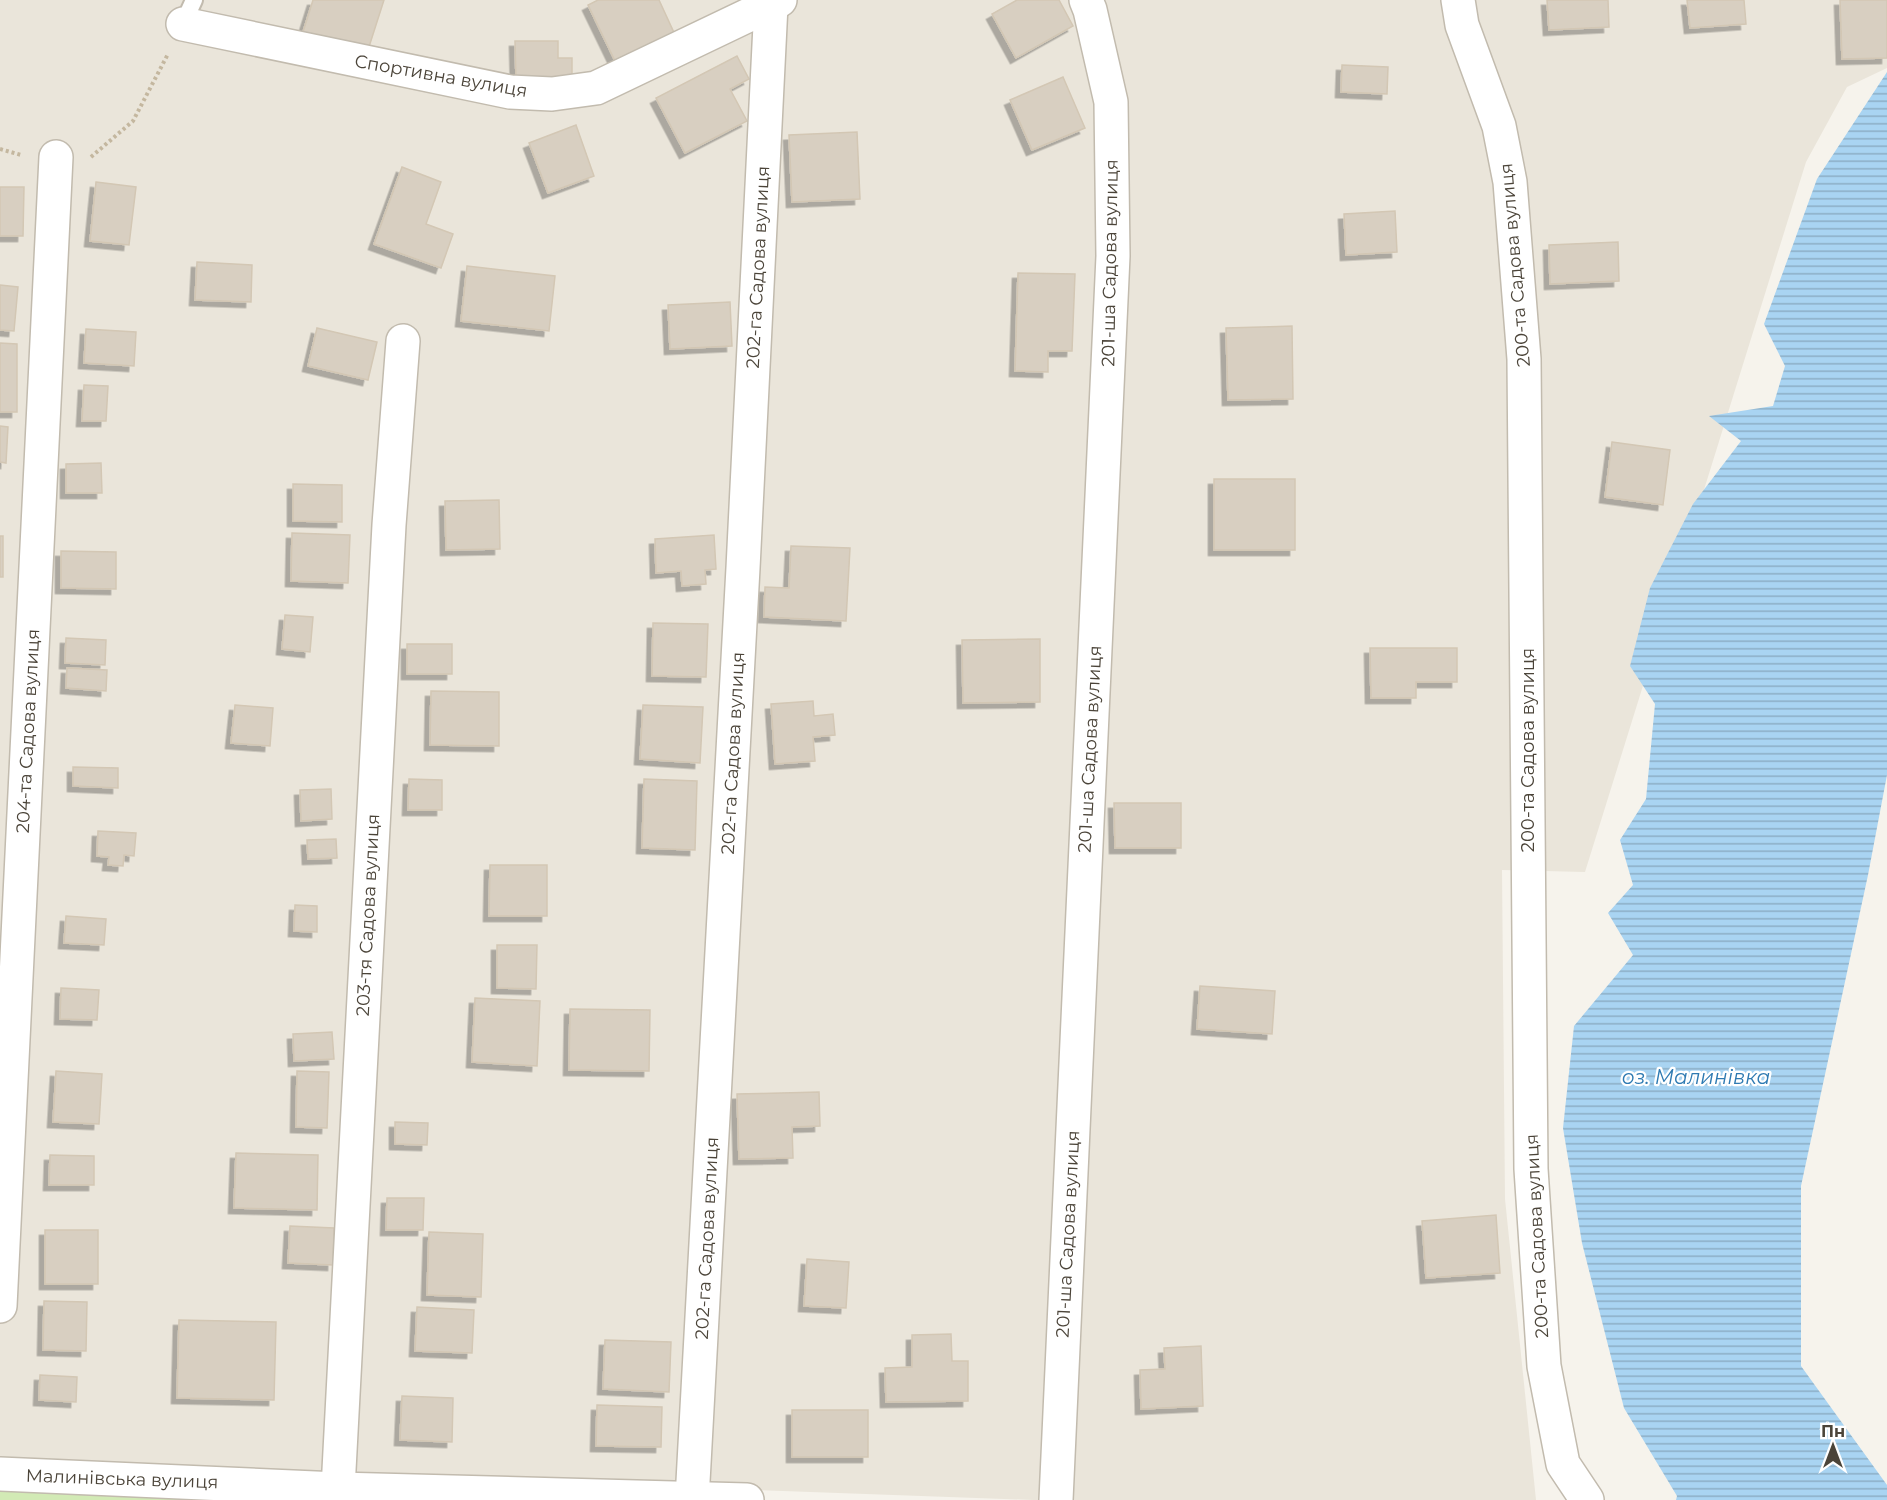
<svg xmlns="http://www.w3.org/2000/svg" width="1887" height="1500" font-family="Montserrat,sans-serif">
	<defs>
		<pattern id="water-rules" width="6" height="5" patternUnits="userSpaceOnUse" patternTransform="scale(1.5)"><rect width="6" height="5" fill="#a9d4f2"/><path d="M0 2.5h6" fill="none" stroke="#8caec5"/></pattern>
		<filter id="shadow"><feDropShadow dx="-5.5" dy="5.5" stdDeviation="0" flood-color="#0004"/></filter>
	</defs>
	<rect width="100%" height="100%" fill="#f6f3ec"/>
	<polygon fill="#eae5da" points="0,0 1887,0 1887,68 1847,87 1806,162 1585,872 1502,870 1505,1199 1536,1500 1034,1500 0,1463"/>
	<polygon fill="#d2eab5" points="0,1490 279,1500 0,1500"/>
	<polygon fill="url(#water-rules)" points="1887,72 1887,775 1868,875 1801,1186 1801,1366 1887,1485 1887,1500 1676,1500 1677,1496 1624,1408 1582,1243 1563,1128 1574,1026 1633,955 1608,913 1633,885 1620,840 1646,799 1655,704 1630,666 1650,588 1693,504 1741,441 1709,416 1773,406 1785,366 1764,324 1817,179"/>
	<g fill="#d8cfc1" stroke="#d3c7b4" stroke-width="1.5" filter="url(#shadow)">
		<polygon points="313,0 384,0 367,53 303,32"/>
		<polygon points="598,0 659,0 676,37 617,65 588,5"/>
		<polygon points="1017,0 1059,0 1073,26 1016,58 992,14"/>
		<polygon points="1547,0 1608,0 1609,27 1549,30"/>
		<polygon points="1687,0 1744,0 1746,24 1690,28"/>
		<polygon points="1840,0 1887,0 1887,58 1842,59"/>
		<polygon points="515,41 558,41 558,58 572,58 572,79 516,79"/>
		<polygon points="737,56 749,79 730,89 747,121 685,153 656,98"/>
		<polygon points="1342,65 1388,67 1387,94 1341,92"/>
		<polygon points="1063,77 1085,128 1032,150 1010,100"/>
		<polygon points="576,125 594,176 548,193 529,143"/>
		<polygon points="857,132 860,199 792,202 789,135"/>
		<polygon points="402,167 441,182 426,224 453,234 441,268 374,244"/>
		<polygon points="96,182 136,187 129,245 90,241"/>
		<polygon points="0,187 24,187 23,236 0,236"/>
		<polygon points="1395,211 1397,252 1346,255 1344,214"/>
		<polygon points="1618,242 1619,281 1550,284 1549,245"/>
		<polygon points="197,262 252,265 251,302 195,300"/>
		<polygon points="467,266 555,276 549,331 461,321"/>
		<polygon points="1018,273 1075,274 1072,351 1048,351 1048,372 1015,371"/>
		<polygon points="0,285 18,287 14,331 0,330"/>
		<polygon points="730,302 732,346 670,349 668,305"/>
		<polygon points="1292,326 1293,399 1228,400 1226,328"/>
		<polygon points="317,328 377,342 368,380 308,366"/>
		<polygon points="86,329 136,332 134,366 84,363"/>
		<polygon points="0,343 17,344 17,412 0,412"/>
		<polygon points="84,385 108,386 106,421 82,421"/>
		<polygon points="0,426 8,427 6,463 0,462"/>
		<polygon points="1612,442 1670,450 1663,505 1605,497"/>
		<polygon points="101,463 102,493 66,493 66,464"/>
		<rect x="1214" y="479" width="81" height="71"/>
		<polygon points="293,484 342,485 342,522 293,521"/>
		<polygon points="499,500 500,549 446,550 445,501"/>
		<polygon points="292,533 350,535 348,583 291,581"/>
		<polygon points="714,535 716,569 705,570 706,584 682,586 681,571 656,573 655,539"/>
		<rect x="0" y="536" width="3" height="41"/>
		<polygon points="791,546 850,548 846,621 764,617 765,587 789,588"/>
		<polygon points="61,551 116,552 116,589 61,588"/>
		<polygon points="285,615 313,617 310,652 282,649"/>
		<polygon points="653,623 708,624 706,677 652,676"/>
		<polygon points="66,638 106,640 105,665 65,663"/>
		<polygon points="1040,639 1040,702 963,703 962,640"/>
		<rect x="407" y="644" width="45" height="30"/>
		<polygon points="1370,648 1457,648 1457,682 1416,682 1416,698 1371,698"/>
		<polygon points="67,668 107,670 106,691 66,688"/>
		<polygon points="431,691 499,692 499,746 430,745"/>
		<polygon points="813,701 814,716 833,714 835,735 813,737 815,761 775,764 771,704"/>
		<polygon points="235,705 273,708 270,746 231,743"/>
		<polygon points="643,705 703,707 700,763 640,759"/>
		<polygon points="73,767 118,768 118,788 73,786"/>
		<polygon points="409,779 442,780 442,810 408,810"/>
		<polygon points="644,779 697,781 695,850 642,848"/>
		<polygon points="331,789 332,819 301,821 300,790"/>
		<polygon points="1114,803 1181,803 1181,848 1115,848"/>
		<polygon points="98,831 136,833 134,856 124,855 123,866 108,865 109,857 97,856"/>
		<polygon points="336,839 337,858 308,859 307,840"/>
		<polygon points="490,865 547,865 547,916 489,916"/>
		<polygon points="295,905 317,906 317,932 294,931"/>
		<polygon points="66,916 106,919 104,945 64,943"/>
		<polygon points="497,945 537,945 536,989 497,988"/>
		<polygon points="1200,986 1275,991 1272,1034 1197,1029"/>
		<polygon points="61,988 99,990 97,1020 60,1019"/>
		<polygon points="475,998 540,1001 537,1066 472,1062"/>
		<polygon points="570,1009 650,1010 649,1071 569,1070"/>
		<polygon points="332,1032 334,1059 294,1061 293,1034"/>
		<polygon points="56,1071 102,1074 99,1124 53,1122"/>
		<polygon points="297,1071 329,1072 327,1128 296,1127"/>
		<polygon points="819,1092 820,1126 792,1127 793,1158 739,1159 737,1094"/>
		<polygon points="395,1122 428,1123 427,1145 395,1144"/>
		<polygon points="236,1153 318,1155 317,1210 234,1208"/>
		<polygon points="50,1155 94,1156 94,1185 49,1185"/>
		<polygon points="387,1198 424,1198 423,1230 386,1230"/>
		<polygon points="1496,1215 1500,1273 1426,1278 1422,1221"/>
		<polygon points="290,1226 334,1228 333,1265 288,1263"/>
		<rect x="45" y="1230" width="53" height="54"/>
		<polygon points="429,1232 483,1234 481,1297 427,1295"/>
		<polygon points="807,1259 849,1262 846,1308 804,1306"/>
		<polygon points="44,1301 87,1302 86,1351 43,1350"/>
		<polygon points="417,1307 474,1310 472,1353 415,1351"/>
		<polygon points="179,1320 276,1322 274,1400 177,1398"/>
		<polygon points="951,1334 952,1361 968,1361 968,1401 886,1402 885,1368 912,1367 912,1335"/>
		<polygon points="605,1340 671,1342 669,1392 603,1389"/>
		<polygon points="1201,1346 1203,1406 1141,1409 1140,1370 1165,1369 1164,1348"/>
		<polygon points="40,1375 77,1377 76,1402 39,1400"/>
		<polygon points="402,1396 453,1398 452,1442 400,1440"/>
		<polygon points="597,1405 662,1407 661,1447 596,1446"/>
		<rect x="792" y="1410" width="76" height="47"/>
	</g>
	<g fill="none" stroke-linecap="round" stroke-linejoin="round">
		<defs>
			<polyline id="service" points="183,24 194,0"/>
			<g id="minor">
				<polyline points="1458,0 1462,25 1499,126 1510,182 1524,359 1531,1169 1544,1366 1563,1464 1587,1500"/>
				<polyline points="183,24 510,92 552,94 596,88 780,0"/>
				<polyline points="0,1306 56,157"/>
				<polyline points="0,1474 338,1489 747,1500"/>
				<polyline points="338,1489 389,525 403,341"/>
				<polyline points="692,1500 743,568 771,5"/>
				<polyline points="1056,1500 1113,256 1111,102 1090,10 1086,0"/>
			</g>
		</defs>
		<use href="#service" stroke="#c2bbae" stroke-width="20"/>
		<use href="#minor" stroke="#c2bbae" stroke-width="36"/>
		<g stroke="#c4b79f" stroke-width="4" stroke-dasharray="3 3" stroke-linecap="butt">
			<polyline points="0,149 21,155"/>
			<polyline points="91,157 133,121 168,54"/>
		</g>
		<use href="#service" stroke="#fff" stroke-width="16"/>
		<use href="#minor" stroke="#fff" stroke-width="33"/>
	</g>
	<g text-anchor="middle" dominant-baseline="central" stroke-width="4.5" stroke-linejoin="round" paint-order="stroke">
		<g font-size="18" fill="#4b4439" stroke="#fff">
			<text transform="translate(441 76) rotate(10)">Спортивна вулиця</text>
			<text transform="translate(1110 263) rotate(-89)">201-ша Садова вулиця</text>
			<text transform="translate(1515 265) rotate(-95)">200-та Садова вулиця</text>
			<text transform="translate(758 267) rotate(-87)">202-га Садова вулиця</text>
			<text transform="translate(28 731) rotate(-87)">204-та Садова вулиця</text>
			<text transform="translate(1090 749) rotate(-87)">201-ша Садова вулиця</text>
			<text transform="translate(1528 750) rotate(-90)">200-та Садова вулиця</text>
			<text transform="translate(733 753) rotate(-87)">202-га Садова вулиця</text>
			<text transform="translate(368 915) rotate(-87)">203-тя Садова вулиця</text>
			<text transform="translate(1068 1234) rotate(-87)">201-ша Садова вулиця</text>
			<text transform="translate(1537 1236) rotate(-93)">200-та Садова вулиця</text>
			<text transform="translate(707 1238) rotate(-87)">202-га Садова вулиця</text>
			<text transform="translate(122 1479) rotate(2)">Малинівська вулиця</text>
		</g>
		<g font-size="20" font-style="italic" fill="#2e7ab2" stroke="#fff">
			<text x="1696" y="1077">оз. Малинівка</text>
		</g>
	</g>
	<g transform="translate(1833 1446)" stroke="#ffffff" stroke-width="4.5" paint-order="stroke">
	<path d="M0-4.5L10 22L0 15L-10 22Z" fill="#4b4439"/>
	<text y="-9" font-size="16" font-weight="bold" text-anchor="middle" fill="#4b4439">Пн</text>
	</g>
</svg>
